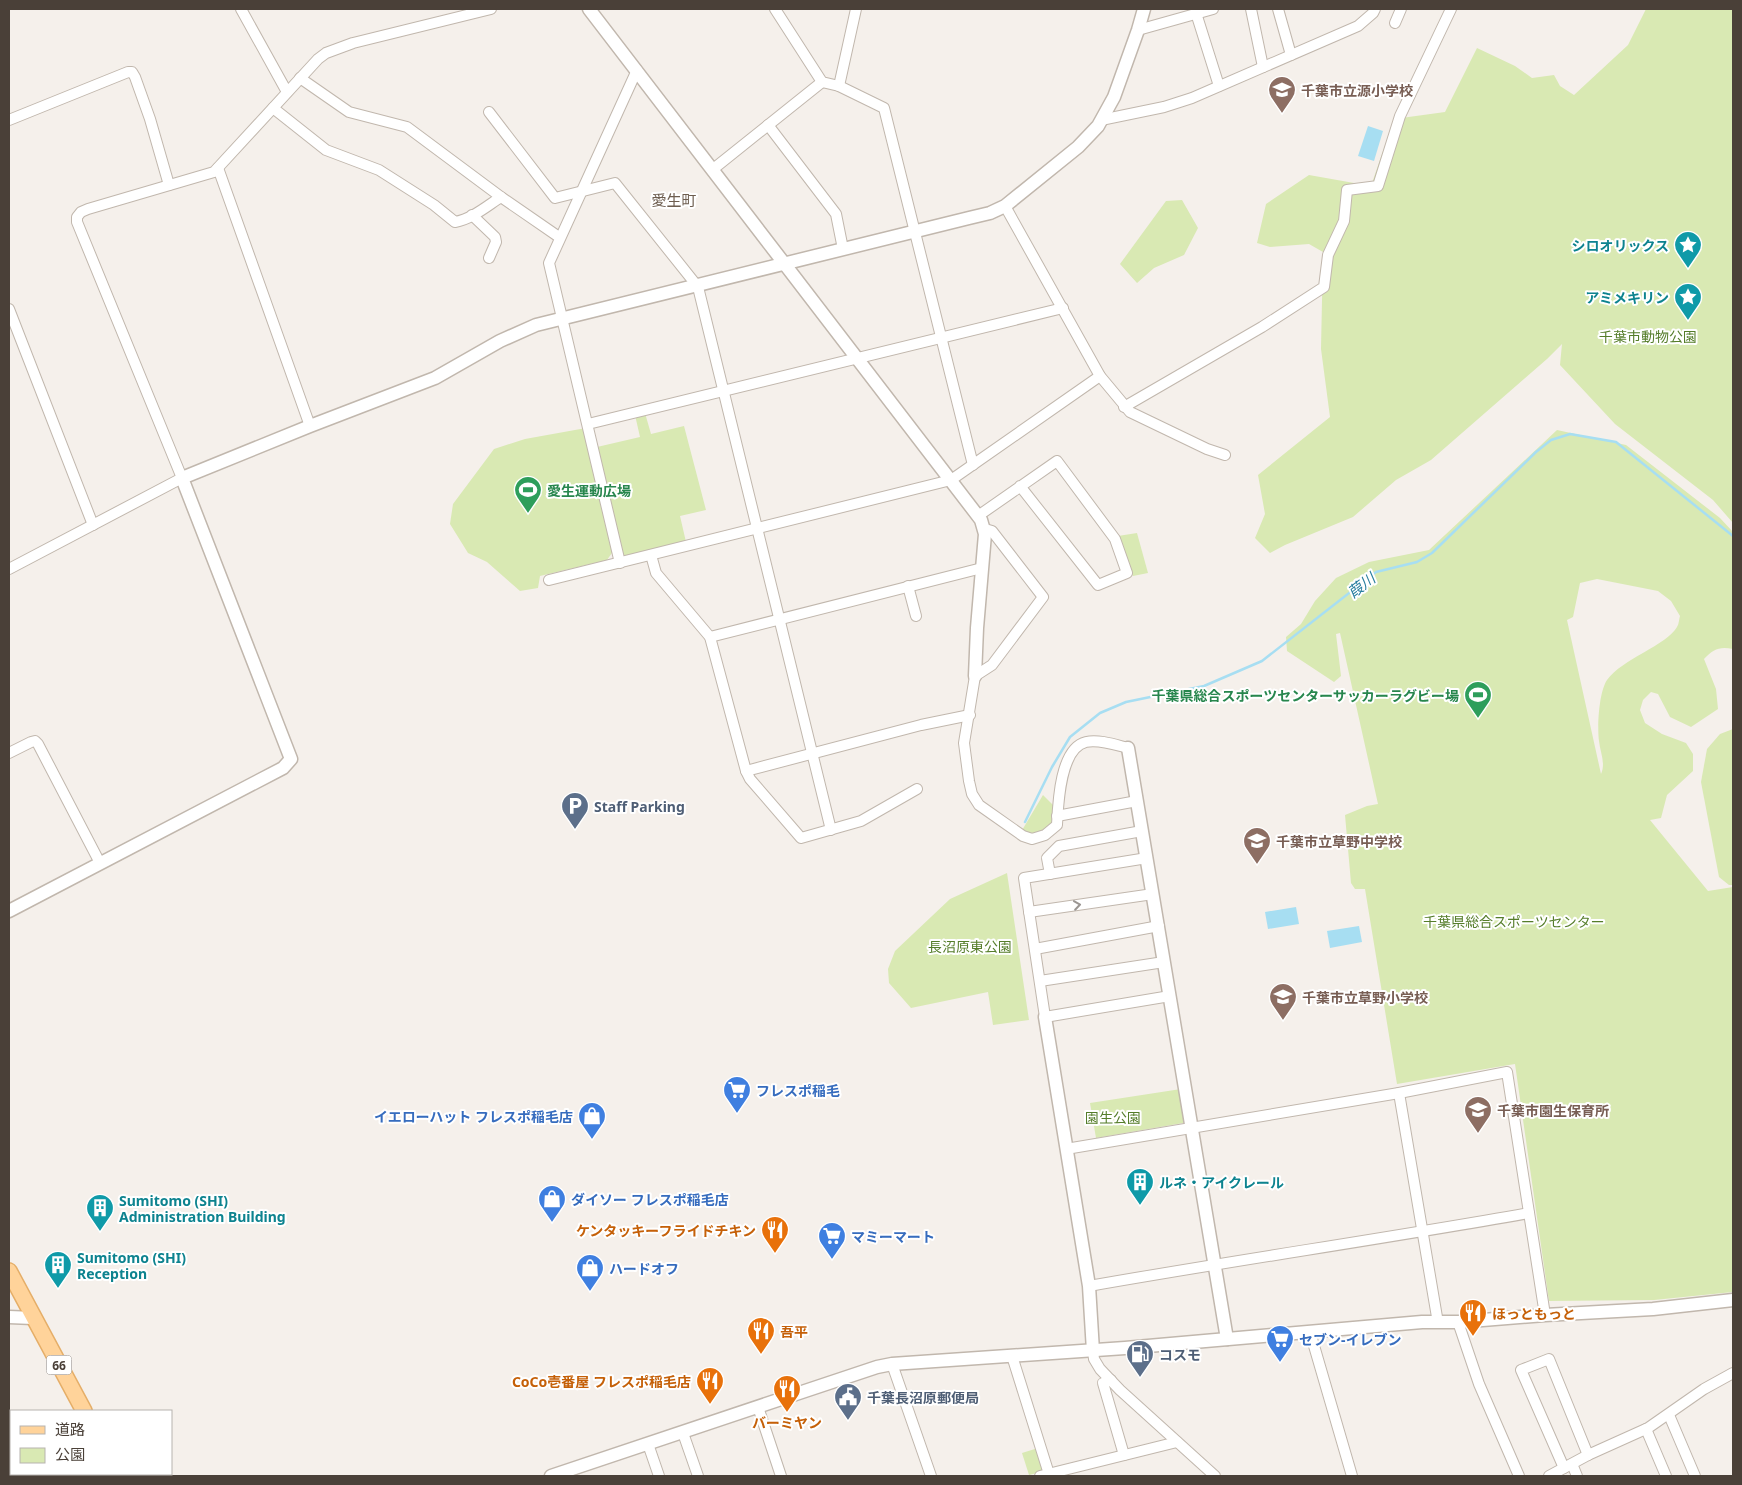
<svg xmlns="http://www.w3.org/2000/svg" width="1742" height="1485" font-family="'Noto Sans','Noto Sans JP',sans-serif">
	<rect width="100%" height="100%" fill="#f5f0eb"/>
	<g fill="#d9e9b3" fill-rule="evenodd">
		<polygon points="1646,9 1733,9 1733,523 1713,500 1615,424 1560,365 1562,344 1547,359 1431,460 1396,480 1353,517 1285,545 1270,553 1255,538 1265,514 1258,475 1330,417 1321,349 1323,252 1309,244 1270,247 1257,243 1266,204 1309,175 1371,186 1394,119 1445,112 1477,48 1515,66 1532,78 1554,75 1560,86 1574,95 1628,45"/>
		<polygon points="1182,200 1198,228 1184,255 1154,268 1137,283 1120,264 1166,201"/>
		<polygon points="645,413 651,434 684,426 706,510 680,516 686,542 624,557 597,447 640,437 635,415"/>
		<polygon points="586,428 614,550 607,560 540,576 538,588 520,591 487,562 468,553 450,524 453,504 494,449 525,439"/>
		<path d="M1557,430L1626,445L1720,518L1733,532V649C1720,646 1713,649 1704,659L1716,689L1718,709L1691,727L1670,717L1658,694L1651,692L1643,700L1640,710L1645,723L1662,734L1686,743L1693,754V771L1667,795L1661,818L1650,820L1708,891L1733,887V1292L1654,1300L1549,1301L1515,1064L1397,1084L1365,889H1355L1351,883L1345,815L1367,806L1378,804L1340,633L1336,634L1341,676L1334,682L1287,651L1286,637L1301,624L1315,601L1336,578L1369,562L1429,550ZM1597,579L1658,591L1671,601L1680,616C1679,619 1679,624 1677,627C1667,645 1622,659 1607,680C1599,692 1597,726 1599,741C1600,752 1606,763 1601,774L1567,620L1573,617L1580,583Z"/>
		<polygon points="1137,533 1148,573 1133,576 1118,536"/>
		<polygon points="1733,729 1733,885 1729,885 1719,877 1701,782 1707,749 1720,734"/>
		<path d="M1043,795L1055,807C1054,830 1043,838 1021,832Z"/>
		<polygon points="1007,873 1029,1020 993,1025 988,992 911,1008 889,983 888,969 895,951 950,899"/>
		<polygon points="1181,1089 1186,1119 1183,1123 1096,1138 1090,1103"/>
		<polygon points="1038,1448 1045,1471 1029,1475 1022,1453"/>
	</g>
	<g fill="#a7def2">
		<polygon points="1368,126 1383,131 1374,161 1358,156"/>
		<polygon points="1296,907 1299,924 1268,929 1265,912"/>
		<polygon points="1359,926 1362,942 1330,948 1327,931"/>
	</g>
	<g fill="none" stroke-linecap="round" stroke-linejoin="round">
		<polyline stroke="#a7def2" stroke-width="2.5" points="1025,822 1052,767 1070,737 1100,713 1126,702 1204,686 1262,661 1376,572 1417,562 1432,553 1536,452 1551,440 1570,434 1616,442 1733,536"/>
		<defs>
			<g id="minor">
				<polyline points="241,9 287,92"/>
				<polyline points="775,9 822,82 839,86 884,108 973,465"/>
				<polyline points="1251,9 1263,67"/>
				<polyline points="1278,9 1291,55"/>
				<polyline points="1196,13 1219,86"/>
				<polyline points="1395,23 1401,9"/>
				<polyline points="1138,30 1213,9"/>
				<polyline points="300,78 349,112 407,127 501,197 559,237"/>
				<polyline points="839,86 856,9"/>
				<path d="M273,108L326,150L379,170L434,205L455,222C472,219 487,206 501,197"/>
				<polyline points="489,112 555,198 615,183 698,287 831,830"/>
				<polyline points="9,120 128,72 132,72 135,77 150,119 169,185"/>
				<polyline points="1101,120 1164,107 1192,98 1358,26 1373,13 1375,9"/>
				<polyline points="768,125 836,214 843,249"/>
				<polyline points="218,168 310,426"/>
				<polyline points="712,170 822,82"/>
				<polyline points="1005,206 1100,376 1130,412 1207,449 1225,455"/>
				<polyline points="472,215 495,237 496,242 489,258"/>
				<polyline points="9,309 93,525"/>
				<polyline points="1124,407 1262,327 1324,287 1328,255 1344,221 1347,190 1378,186 1400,116 1451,9"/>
				<polyline points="588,424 1063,308"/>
				<polyline points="978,516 1057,461 1115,539 1127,573 1098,585 1020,486"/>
				<path d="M985,529L992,531L1043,597L992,665L975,676L964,743L969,781L972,794L979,805L1023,836L1032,839L1045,835L1057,825C1058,804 1060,748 1086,742C1099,739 1116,745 1128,748"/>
				<polyline points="651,555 656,573 710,637 746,771 750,779 801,838 861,821 917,789"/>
				<polyline points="620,563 549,263 637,70"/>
				<polyline points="9,569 182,478 77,222 77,217 81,212 88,209 214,172 318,59 326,53 353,43 491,9"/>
				<polyline points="549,580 951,480 1100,376"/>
				<polyline points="908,586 916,616"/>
				<polyline points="710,637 982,568"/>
				<polyline points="9,753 31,742 35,741 38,744 100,863"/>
				<polyline points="746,771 921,725 970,715"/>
				<polyline points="1057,816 1137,801"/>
				<polyline points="1147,858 1024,878 1045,1017 1170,996"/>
				<polyline points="1050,874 1047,858 1059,846 1142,831"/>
				<polyline points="1029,912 1153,894"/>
				<polyline points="1035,949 1159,926"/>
				<polyline points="1040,981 1164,962"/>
				<polyline points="1399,1093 1438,1323"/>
				<polyline points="1066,1149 1399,1093 1507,1072 1545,1315"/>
				<path d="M1089,1286C1236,1260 1383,1239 1529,1213"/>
				<polyline points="1458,1322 1479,1384 1519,1476"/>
				<polyline points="1310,1332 1352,1476"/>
				<polyline points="1093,1351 1094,1359 1100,1369 1120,1390 1215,1476"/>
				<polyline points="1012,1356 1049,1474"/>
				<polyline points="892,1364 931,1476"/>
				<polyline points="1111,1380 1103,1383 1124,1455"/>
				<polyline points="758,1407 781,1476"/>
				<polyline points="1669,1415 1695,1476"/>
				<polyline points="1646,1429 1666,1476"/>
				<polyline points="683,1433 698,1476"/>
				<polyline points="648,1444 659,1476"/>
				<polyline points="1572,1464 1577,1476"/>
				<polyline points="1564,1468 1521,1370 1549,1359 1588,1455"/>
				<polyline points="1040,1476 1177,1442"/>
				<polyline points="1549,1476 1588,1455 1648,1428 1704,1389 1733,1373"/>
			</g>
			<g id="tertiary">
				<polyline points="589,9 981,520 985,534 977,628 975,676"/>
				<polyline points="1128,748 1227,1339"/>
				<polyline points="9,911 283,768 291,759 182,478 310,426 435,378 500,341 536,325 969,218 990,213 1005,206 1078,147 1098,126 1114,97 1138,30 1144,9"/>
				<polyline points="1045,1017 1089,1286 1093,1351"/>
				<polyline points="9,1317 33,1318"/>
				<polyline points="551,1476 799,1393 877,1367 892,1364 1125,1348 1422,1322 1458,1322 1545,1315 1653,1309 1733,1300"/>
			</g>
			<g id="primary">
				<polyline points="9,1271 84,1411"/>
				<polyline points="106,1474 107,1476"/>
			</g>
		</defs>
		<use href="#minor" stroke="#c1b7ad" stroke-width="12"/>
		<use href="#tertiary" stroke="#c1b7ad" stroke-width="15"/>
		<use href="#primary" stroke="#e5ae68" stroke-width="18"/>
		<use href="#minor" stroke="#fff" stroke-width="10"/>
		<use href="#tertiary" stroke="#fff" stroke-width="12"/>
		<use href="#primary" stroke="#ffd39a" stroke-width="15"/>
	</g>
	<defs><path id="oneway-chevron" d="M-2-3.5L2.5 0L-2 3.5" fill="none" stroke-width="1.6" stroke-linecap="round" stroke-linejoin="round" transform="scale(1.25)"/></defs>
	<use stroke="#9b9692" href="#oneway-chevron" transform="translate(1077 905) rotate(-8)"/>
	<defs>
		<symbol id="school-pin" viewBox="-11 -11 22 30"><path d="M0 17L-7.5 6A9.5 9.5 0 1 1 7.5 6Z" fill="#8d6e63" stroke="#fff"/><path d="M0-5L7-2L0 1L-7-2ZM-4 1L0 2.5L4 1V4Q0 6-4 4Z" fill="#fff"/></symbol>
		<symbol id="sight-pin" viewBox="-11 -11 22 30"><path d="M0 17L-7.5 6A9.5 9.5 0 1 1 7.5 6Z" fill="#0f9aa8" stroke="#fff"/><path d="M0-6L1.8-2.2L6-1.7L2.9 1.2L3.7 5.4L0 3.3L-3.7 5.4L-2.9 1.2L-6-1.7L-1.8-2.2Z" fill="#fff"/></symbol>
		<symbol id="stadium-pin" viewBox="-11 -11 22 30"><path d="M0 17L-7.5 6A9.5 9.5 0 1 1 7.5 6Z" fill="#2e9e5b" stroke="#fff"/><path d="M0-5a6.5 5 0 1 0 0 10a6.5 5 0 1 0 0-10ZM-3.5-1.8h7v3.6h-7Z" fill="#fff"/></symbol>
		<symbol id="parking-pin" viewBox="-11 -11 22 30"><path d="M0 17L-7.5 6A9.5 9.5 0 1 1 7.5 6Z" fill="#5c6f8a" stroke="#fff"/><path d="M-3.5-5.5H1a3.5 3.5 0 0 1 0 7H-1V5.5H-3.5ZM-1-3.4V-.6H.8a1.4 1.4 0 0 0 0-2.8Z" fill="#fff"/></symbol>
		<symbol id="supermarket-pin" viewBox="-11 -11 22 30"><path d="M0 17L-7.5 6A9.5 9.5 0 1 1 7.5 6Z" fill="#3f7fe0" stroke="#fff"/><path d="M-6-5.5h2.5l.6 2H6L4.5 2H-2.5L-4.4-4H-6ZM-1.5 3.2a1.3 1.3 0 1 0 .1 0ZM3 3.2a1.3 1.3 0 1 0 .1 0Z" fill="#fff"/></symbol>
		<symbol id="shop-pin" viewBox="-11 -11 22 30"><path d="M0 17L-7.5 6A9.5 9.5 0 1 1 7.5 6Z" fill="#3f7fe0" stroke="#fff"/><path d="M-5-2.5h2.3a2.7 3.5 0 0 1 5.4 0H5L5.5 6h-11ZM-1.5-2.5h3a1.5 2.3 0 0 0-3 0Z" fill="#fff"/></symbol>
		<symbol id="building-pin" viewBox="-11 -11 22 30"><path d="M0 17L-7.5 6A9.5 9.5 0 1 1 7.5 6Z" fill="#0f9aa8" stroke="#fff"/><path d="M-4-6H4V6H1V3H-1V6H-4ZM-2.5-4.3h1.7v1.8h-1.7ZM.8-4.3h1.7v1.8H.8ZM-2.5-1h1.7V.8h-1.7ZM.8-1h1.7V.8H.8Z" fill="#fff"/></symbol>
		<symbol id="restaurant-pin" viewBox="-11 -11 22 30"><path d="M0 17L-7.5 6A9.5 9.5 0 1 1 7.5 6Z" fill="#e8710a" stroke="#fff"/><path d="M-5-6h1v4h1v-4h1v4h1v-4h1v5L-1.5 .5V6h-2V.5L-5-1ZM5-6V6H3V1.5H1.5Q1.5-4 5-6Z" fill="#fff"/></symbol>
		<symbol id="fuel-pin" viewBox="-11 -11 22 30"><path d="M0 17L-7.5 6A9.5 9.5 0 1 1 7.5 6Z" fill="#5c6f8a" stroke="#fff"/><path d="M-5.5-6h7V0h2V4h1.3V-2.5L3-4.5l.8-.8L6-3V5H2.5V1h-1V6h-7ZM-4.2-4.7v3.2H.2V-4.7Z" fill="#fff"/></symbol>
		<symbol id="civic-pin" viewBox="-11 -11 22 30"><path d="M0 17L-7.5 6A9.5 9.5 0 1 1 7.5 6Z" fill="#5c6f8a" stroke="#fff"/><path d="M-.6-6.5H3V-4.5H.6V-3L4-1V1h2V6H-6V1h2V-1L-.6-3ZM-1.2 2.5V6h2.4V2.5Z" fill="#fff"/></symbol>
	</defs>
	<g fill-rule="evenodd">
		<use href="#school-pin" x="1266" y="74" width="32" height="43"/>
		<use href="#sight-pin" x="1672" y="229" width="32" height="43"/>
		<use href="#sight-pin" x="1672" y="281" width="32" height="43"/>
		<use href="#stadium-pin" x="512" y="474" width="32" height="43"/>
		<use href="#stadium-pin" x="1462" y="679" width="32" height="43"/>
		<use href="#parking-pin" x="559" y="790" width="32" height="43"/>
		<use href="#school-pin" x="1241" y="825" width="32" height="43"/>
		<use href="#school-pin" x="1267" y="981" width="32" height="43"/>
		<use href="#supermarket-pin" x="721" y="1074" width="32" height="43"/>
		<use href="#school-pin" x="1462" y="1094" width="32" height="43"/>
		<use href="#shop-pin" x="576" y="1100" width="32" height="43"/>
		<use href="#building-pin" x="1124" y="1166" width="32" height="43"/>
		<use href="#shop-pin" x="536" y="1183" width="32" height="43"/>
		<use href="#building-pin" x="84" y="1192" width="32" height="43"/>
		<use href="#restaurant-pin" x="759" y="1214" width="32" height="43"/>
		<use href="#supermarket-pin" x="816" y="1220" width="32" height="43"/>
		<use href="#building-pin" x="42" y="1249" width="32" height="43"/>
		<use href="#shop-pin" x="574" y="1252" width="32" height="43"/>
		<use href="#restaurant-pin" x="1457" y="1297" width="32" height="43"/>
		<use href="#restaurant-pin" x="745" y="1315" width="32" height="43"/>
		<use href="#supermarket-pin" x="1264" y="1323" width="32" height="43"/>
		<use href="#fuel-pin" x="1124" y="1338" width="32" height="43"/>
		<use href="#restaurant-pin" x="694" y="1365" width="32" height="43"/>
		<use href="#restaurant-pin" x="771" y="1373" width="32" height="43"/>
		<use href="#civic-pin" x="832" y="1381" width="32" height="43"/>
	</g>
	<g text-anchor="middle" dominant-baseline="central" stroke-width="4" stroke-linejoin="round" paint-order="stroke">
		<rect fill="#fff" stroke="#807974" stroke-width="1" x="46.5" y="1355.5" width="25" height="19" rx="4"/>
		<g font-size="12" font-weight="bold" fill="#4a4038">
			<text x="59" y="1365">66</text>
		</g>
		<g font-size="14" font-weight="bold" fill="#785e54" stroke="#fff" text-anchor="start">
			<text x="1301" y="90">千葉市立源小学校</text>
			<text x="1276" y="841">千葉市立草野中学校</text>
			<text x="1302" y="997">千葉市立草野小学校</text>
			<text x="1497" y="1110">千葉市園生保育所</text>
		</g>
		<g font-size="14" font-weight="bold" fill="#0d838f" stroke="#fff" text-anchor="start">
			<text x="1669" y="245" text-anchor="end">シロオリックス</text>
			<text x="1669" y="297" text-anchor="end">アミメキリン</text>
			<text x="1159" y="1182">ルネ・アイクレール</text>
			<text x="119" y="1200">Sumitomo (SHI)<tspan x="119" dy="16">Administration Building</tspan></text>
			<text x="77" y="1257">Sumitomo (SHI)<tspan x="77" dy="16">Reception</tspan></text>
		</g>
		<g font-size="14" fill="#557d2a" stroke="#fff">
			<text x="1648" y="336">千葉市動物公園</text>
			<text x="1514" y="921">千葉県総合スポーツセンター</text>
			<text x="970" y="946">長沼原東公園</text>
			<text x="1113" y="1117">園生公園</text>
		</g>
		<g font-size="14" font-weight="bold" fill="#27864d" stroke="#fff" text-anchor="start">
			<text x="547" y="490">愛生運動広場</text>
			<text x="1459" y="695" text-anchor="end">千葉県総合スポーツセンターサッカーラグビー場</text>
		</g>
		<g font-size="14" font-weight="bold" fill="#4e5e75" stroke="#fff" text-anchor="start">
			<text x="594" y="806">Staff Parking</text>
			<text x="1159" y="1354">コスモ</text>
			<text x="867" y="1397">千葉長沼原郵便局</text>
		</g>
		<g font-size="14" font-weight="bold" fill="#366cbe" stroke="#fff" text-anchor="start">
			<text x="756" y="1090">フレスポ稲毛</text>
			<text x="573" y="1116" text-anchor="end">イエローハット フレスポ稲毛店</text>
			<text x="571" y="1199">ダイソー フレスポ稲毛店</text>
			<text x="851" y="1236">マミーマート</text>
			<text x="609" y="1268">ハードオフ</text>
			<text x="1299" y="1339">セブン-イレブン</text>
		</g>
		<g font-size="14" font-weight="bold" fill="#c56008" stroke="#fff" text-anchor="end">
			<text x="756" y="1230">ケンタッキーフライドチキン</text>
			<text x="1492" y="1313" text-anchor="start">ほっともっと</text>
			<text x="780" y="1331" text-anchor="start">吾平</text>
			<text x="691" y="1381">CoCo壱番屋 フレスポ稲毛店</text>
			<text x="787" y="1422" text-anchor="middle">バーミヤン</text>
		</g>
		<g font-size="15" fill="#6d5d4f" stroke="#fff">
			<text x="674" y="200">愛生町</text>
		</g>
		<g font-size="15" font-style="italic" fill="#2a7f9f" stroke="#fff">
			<text transform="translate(1361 585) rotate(-37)">葭川</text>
		</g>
	</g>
	<rect width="1742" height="1485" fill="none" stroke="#4a4038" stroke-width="20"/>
	<rect x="10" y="1410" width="162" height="65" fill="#ffffff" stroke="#b7b3af"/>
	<rect x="20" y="1426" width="25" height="8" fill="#ffd39a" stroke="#b7b3af"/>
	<text x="55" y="1435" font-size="15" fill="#4a4038">道路</text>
	<rect x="20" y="1448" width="25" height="15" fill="#d9e9b3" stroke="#b7b3af"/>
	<text x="55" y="1460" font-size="15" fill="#4a4038">公園</text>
</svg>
